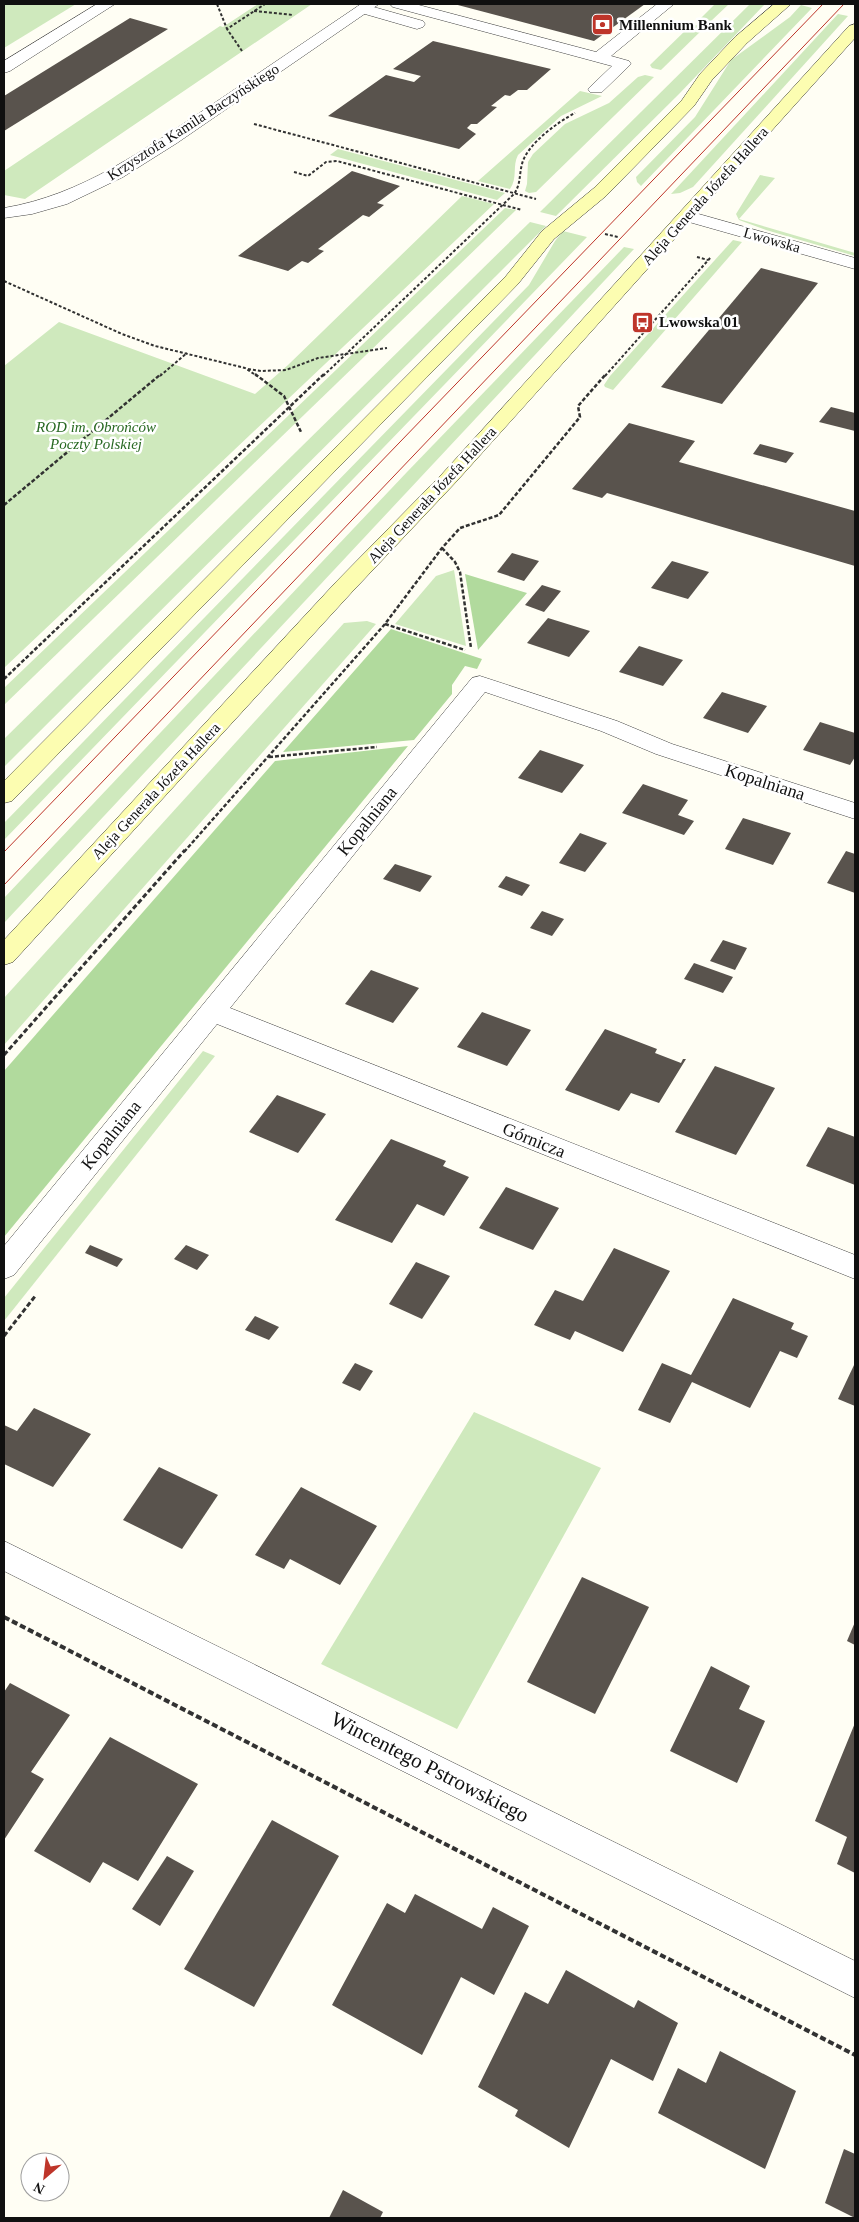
<svg xmlns="http://www.w3.org/2000/svg" width="859" height="2222" font-family="'Times New Roman',serif">
	<rect width="100%" height="100%" fill="#fffef4"/>
	<g fill="#cfe9bd">
		<polygon points="4,4 76,4 4,48"/>
		<polygon points="258,4 312,4 25,199 4,195 4,171 220,26 223,27"/>
		<polygon points="715,4 729,4 710,22 699,20"/>
		<polygon points="750,4 765,4 679,94 556,216 540,212"/>
		<polygon points="801,5 812,8 641,186 637,182 636,177 639,174 695,117 731,60 790,17"/>
		<polygon points="838,14 848,16 693,187 680,193 671,194"/>
		<polygon points="696,25 705,27 661,70 652,68 650,65 689,27"/>
		<polygon points="645,75 654,77 536,192 529,193 525,191 527,184 528,162 533,154 565,124 609,103 638,77"/>
		<path d="M580,91L602,96L561,116L518,155C512,166 518,178 510,189L478,181Z"/>
		<polygon points="338,149 505,193 497,200 330,155"/>
		<polygon points="760,175 775,178 739,219 855,253 855,256 766,230 739,220 736,214"/>
		<polygon points="462,196 494,204 4,668 4,366 59,322 255,394 288,365"/>
		<polygon points="505,208 516,210 4,705 4,688"/>
		<polygon points="530,222 546,226 4,767 4,739"/>
		<polygon points="563,231 587,237 4,840 4,823 529,285 555,241"/>
		<polygon points="733,240 742,242 613,390 605,387 604,385 610,376"/>
		<polygon points="624,247 634,249 4,923 4,898 407,472"/>
		<polygon points="454,570 466,646 395,624 436,576"/>
		<polygon points="367,621 376,624 4,1045 4,998 344,623"/>
		<polygon points="203,1051 215,1056 4,1321 4,1298"/>
		<polygon points="474,1412 601,1468 457,1729 321,1664"/>
	</g>
	<g fill="#b1da9d">
		<polygon points="465,574 527,593 478,650"/>
		<polygon points="391,629 482,659 477,669 465,666 452,685 452,694 414,740 283,752"/>
		<polygon points="408,746 4,1237 4,1071 275,761"/>
	</g>
	<g fill="#59534d">
		<polygon points="454,4 645,4 594,41"/>
		<polygon points="130,18 168,29 4,131 4,96"/>
		<polygon points="433,41 551,69 527,90 518,90 510,96 505,95 491,106 497,107 477,124 471,124 467,128 476,134 459,149 328,116 386,75 414,82 421,76 393,69"/>
		<polygon points="352,171 400,186 377,203 384,205 369,217 363,215 318,249 324,251 308,263 302,261 288,271 238,256"/>
		<polygon points="761,268 818,283 722,404 661,387"/>
		<polygon points="831,407 855,413 855,431 819,422"/>
		<polygon points="629,423 695,441 679,462 855,511 855,566 607,493 602,498 572,489"/>
		<polygon points="760,444 794,453 786,463 753,454"/>
		<polygon points="512,553 539,561 524,581 497,572"/>
		<polygon points="672,561 709,572 688,599 651,588"/>
		<polygon points="542,585 561,591 544,612 525,605"/>
		<polygon points="548,618 590,631 569,657 527,643"/>
		<polygon points="639,646 683,660 663,686 619,672"/>
		<polygon points="722,692 767,706 748,733 703,718"/>
		<polygon points="820,722 855,733 855,757 850,765 803,750"/>
		<polygon points="540,750 584,765 562,793 518,778"/>
		<polygon points="643,784 688,800 678,815 694,821 684,835 622,813"/>
		<polygon points="743,818 791,833 773,865 725,849"/>
		<polygon points="580,833 607,843 585,872 559,863"/>
		<polygon points="846,851 855,854 855,893 827,883"/>
		<polygon points="395,864 432,876 420,892 383,879"/>
		<polygon points="506,876 530,885 522,896 498,887"/>
		<polygon points="542,911 564,919 552,936 530,928"/>
		<polygon points="723,940 747,948 735,970 710,961"/>
		<polygon points="694,963 733,977 723,993 684,979"/>
		<polygon points="371,970 419,988 393,1023 345,1004"/>
		<polygon points="482,1012 531,1030 507,1066 457,1047"/>
		<polygon points="605,1029 657,1049 655,1053 681,1063 683,1059 686,1059 659,1103 631,1093 619,1111 565,1090"/>
		<polygon points="715,1066 775,1088 736,1155 675,1132"/>
		<polygon points="277,1095 326,1114 298,1153 249,1132"/>
		<polygon points="828,1127 855,1137 855,1185 806,1166"/>
		<polygon points="391,1139 446,1161 443,1166 469,1177 444,1216 417,1204 392,1243 335,1220"/>
		<polygon points="506,1187 559,1208 533,1250 479,1228"/>
		<polygon points="90,1245 123,1259 117,1267 85,1253"/>
		<polygon points="186,1245 209,1255 197,1270 174,1259"/>
		<polygon points="614,1248 670,1271 623,1352 575,1331 570,1340 534,1325 555,1290 583,1301"/>
		<polygon points="416,1262 450,1276 422,1319 389,1304"/>
		<polygon points="733,1298 794,1323 791,1329 808,1336 797,1358 780,1351 750,1408 692,1382 670,1423 638,1410 662,1363 691,1375"/>
		<polygon points="255,1316 279,1327 269,1340 245,1330"/>
		<polygon points="355,1363 373,1371 360,1391 342,1383"/>
		<polygon points="855,1363 855,1406 838,1399"/>
		<polygon points="34,1408 91,1434 53,1487 4,1464 4,1425 17,1431"/>
		<polygon points="159,1467 218,1495 182,1549 123,1520"/>
		<polygon points="301,1487 377,1526 340,1585 290,1559 284,1569 255,1555"/>
		<polygon points="582,1577 649,1607 595,1714 527,1682"/>
		<polygon points="855,1622 855,1645 847,1641"/>
		<polygon points="711,1666 750,1686 739,1709 765,1721 737,1783 670,1751"/>
		<polygon points="10,1683 70,1715 31,1772 44,1779 4,1840 4,1692"/>
		<polygon points="855,1723 855,1873 837,1864 847,1837 815,1821"/>
		<polygon points="110,1737 198,1784 138,1881 103,1862 90,1883 34,1851"/>
		<polygon points="272,1820 339,1856 254,2007 184,1969"/>
		<polygon points="167,1856 194,1871 160,1926 132,1909"/>
		<polygon points="415,1894 482,1929 493,1907 529,1926 494,1995 461,1977 422,2055 332,2005 387,1903 405,1913"/>
		<polygon points="566,1970 634,2008 638,2000 678,2023 653,2081 611,2059 569,2148 515,2116 518,2110 478,2087 525,1992 548,2004"/>
		<polygon points="720,2051 796,2091 765,2169 658,2113 678,2068 706,2083"/>
		<polygon points="844,2149 855,2154 855,2218 825,2203"/>
		<polygon points="343,2190 383,2212 380,2218 329,2218"/>
	</g>
	<g fill="none" stroke-linecap="round" stroke-linejoin="round">
		<defs>
			<g id="lane">
				<polygon points="97,4 115,4 10,71 4,73 4,61"/>
				<polygon points="363,4 423,21 425,24 423,27 417,29 358,12 355,9 358,6"/>
				<polygon points="390,4 415,4 596,52 657,4 674,4 611,56 629,61 631,64 602,92 590,92 588,89 612,66 393,7"/>
			</g>
			<g id="street">
				<path d="M361,4H379L177,143L123,177L67,204L32,214L4,218V208C82,195 145,149 210,106C260,72 311,38 361,4Z"/>
				<polygon points="688,211 855,258 855,269 682,220 679,216 682,212"/>
				<polygon points="480,676 617,721 672,744 855,803 855,819 656,754 601,731 485,692 230,1008 855,1255 855,1279 217,1024 14,1275 4,1279 4,1246 472,678"/>
				<polygon points="4,1541 855,1961 855,1998 4,1571"/>
			</g>
			<g id="secondary">
				<polygon points="774,4 791,4 747,43 712,80 694,106 606,196 554,239 518,284 12,801 4,803 4,781 506,276 542,231 594,188 682,100 700,74 735,37"/>
				<polygon points="855,24 855,38 456,482 352,592 13,962 4,965 4,940 336,582 442,474 849,26"/>
			</g>
		</defs>
		<use href="#lane" stroke="#434343" stroke-width="1"/>
		<use href="#street" stroke="#434343" stroke-width="1"/>
		<use href="#secondary" stroke="#323232" stroke-width="1"/>
		<g stroke="#323232" stroke-width="2" stroke-dasharray="3 2" stroke-linecap="butt">
			<polyline points="217,4 227,29"/>
			<polyline points="254,11 293,15"/>
			<polyline points="242,51 227,29 265,4"/>
			<polyline points="254,124 536,199"/>
			<polyline points="294,172 308,176 326,162 337,161 522,210"/>
			<polyline points="605,234 618,237"/>
			<polyline points="697,257 708,260"/>
			<polyline points="4,281 122,334 155,346 245,368 257,376"/>
			<polyline points="248,369 261,371 286,370 318,358 387,348"/>
			<polyline points="160,376 187,353"/>
			<path d="M323,376L514,194C521,184 519,175 522,164C527,144 558,122 575,113"/>
			<polyline points="605,376 711,257"/>
		</g>
		<g stroke="#323232" stroke-width="2.5" stroke-dasharray="4 2" stroke-linecap="butt">
			<polyline points="255,374 284,396 301,432"/>
			<polyline points="4,505 161,374"/>
			<polyline points="442,548 455,562 460,572 471,648"/>
			<polyline points="385,624 465,650"/>
			<polyline points="4,679 324,374"/>
			<polyline points="269,757 377,747"/>
			<polyline points="184,852 385,624 442,548 460,528 499,515 580,417 578,406 606,374"/>
		</g>
		<g stroke="#323232" stroke-width="3" stroke-dasharray="5 2.5" stroke-linecap="butt">
			<polyline points="4,1055 185,850"/>
			<polyline points="4,1336 36,1295"/>
		</g>
		<polyline stroke="#323232" stroke-width="4" stroke-dasharray="6 3" stroke-linecap="butt" points="4,1617 855,2055"/>
		<use href="#lane" fill="#fff" fill-rule="evenodd"/>
		<use href="#street" fill="#fff" fill-rule="evenodd"/>
		<use href="#secondary" fill="#fcfdb1" fill-rule="evenodd"/>
		<g stroke="#be352a" stroke-width="1">
			<polyline points="4,852 823,4"/>
			<polyline points="4,885 844,4"/>
		</g>
	</g>
	<defs>
		<symbol id="bank-square" viewBox="-11 -11 22 22"><rect x="-9" y="-9" width="18" height="18" rx="4" fill="#be352a" stroke="#fff"/><path d="M-6-4H6V4H-6ZM0-2.3a2.3 2.3 0 1 0 0 4.6a2.3 2.3 0 1 0 0-4.6Z" fill="#fff"/></symbol>
		<symbol id="bus-square" viewBox="-11 -11 22 22"><rect x="-9" y="-9" width="18" height="18" rx="4" fill="#be352a" stroke="#fff"/><path d="M-5-6H5V4H4V6H2V4H-2V6H-4V4H-5ZM-3.5-4V0h7V-4ZM-3.5 1.2v1.5H-2V1.2ZM2 1.2v1.5H3.5V1.2Z" fill="#fff"/></symbol>
	</defs>
	<g fill-rule="evenodd">
		<use href="#bank-square" x="590" y="12" width="25" height="25"/>
		<use href="#bus-square" x="630" y="310" width="25" height="25"/>
	</g>
	<g text-anchor="middle" dominant-baseline="central" stroke-width="5" stroke-linejoin="round" paint-order="stroke">
		<g font-size="15" font-weight="bold" fill="#101010" stroke="#fff" text-anchor="start">
			<text x="619" y="25">Millennium Bank</text>
			<text x="659" y="322">Lwowska 01</text>
		</g>
		<g font-size="15" fill="#101010" stroke="#fff">
			<text transform="translate(193 122) rotate(-33)">Krzysztofa Kamila Baczyńskiego</text>
			<text transform="translate(705 196) rotate(-48)">Aleja Generała Józefa Hallera</text>
			<text transform="translate(772 240) rotate(16)">Lwowska</text>
			<text transform="translate(432 495) rotate(-47)">Aleja Generała Józefa Hallera</text>
			<text transform="translate(156 791) rotate(-47)">Aleja Generała Józefa Hallera</text>
		</g>
		<g font-size="15" font-style="italic" fill="#276821" stroke="#fff">
			<text x="96" y="427">ROD im. Obrońców<tspan x="96" dy="17">Poczty Polskiej</tspan></text>
		</g>
		<g font-size="18" fill="#101010" stroke="#fff">
			<text transform="translate(765 782) rotate(18)">Kopalniana</text>
			<text transform="translate(367 821) rotate(-51)">Kopalniana</text>
			<text transform="translate(111 1135) rotate(-51)">Kopalniana</text>
			<text transform="translate(534 1140) rotate(22)">Górnicza</text>
		</g>
		<g font-size="21" fill="#101010" stroke="#fff">
			<text transform="translate(430 1767) rotate(27)">Wincentego Pstrowskiego</text>
		</g>
	</g>
	<rect width="859" height="2222" fill="none" stroke="#101010" stroke-width="10"/>
	<g transform="translate(45 2177) rotate(208)"><circle r="24" fill="#ffffff" stroke="#9f9f9f"/>
	<path d="M0-4L9 19L0 12L-9 19Z" fill="#be352a"/>
	<text y="-8" font-size="14" font-weight="bold" text-anchor="middle" fill="#101010">N</text>
	</g>
</svg>
